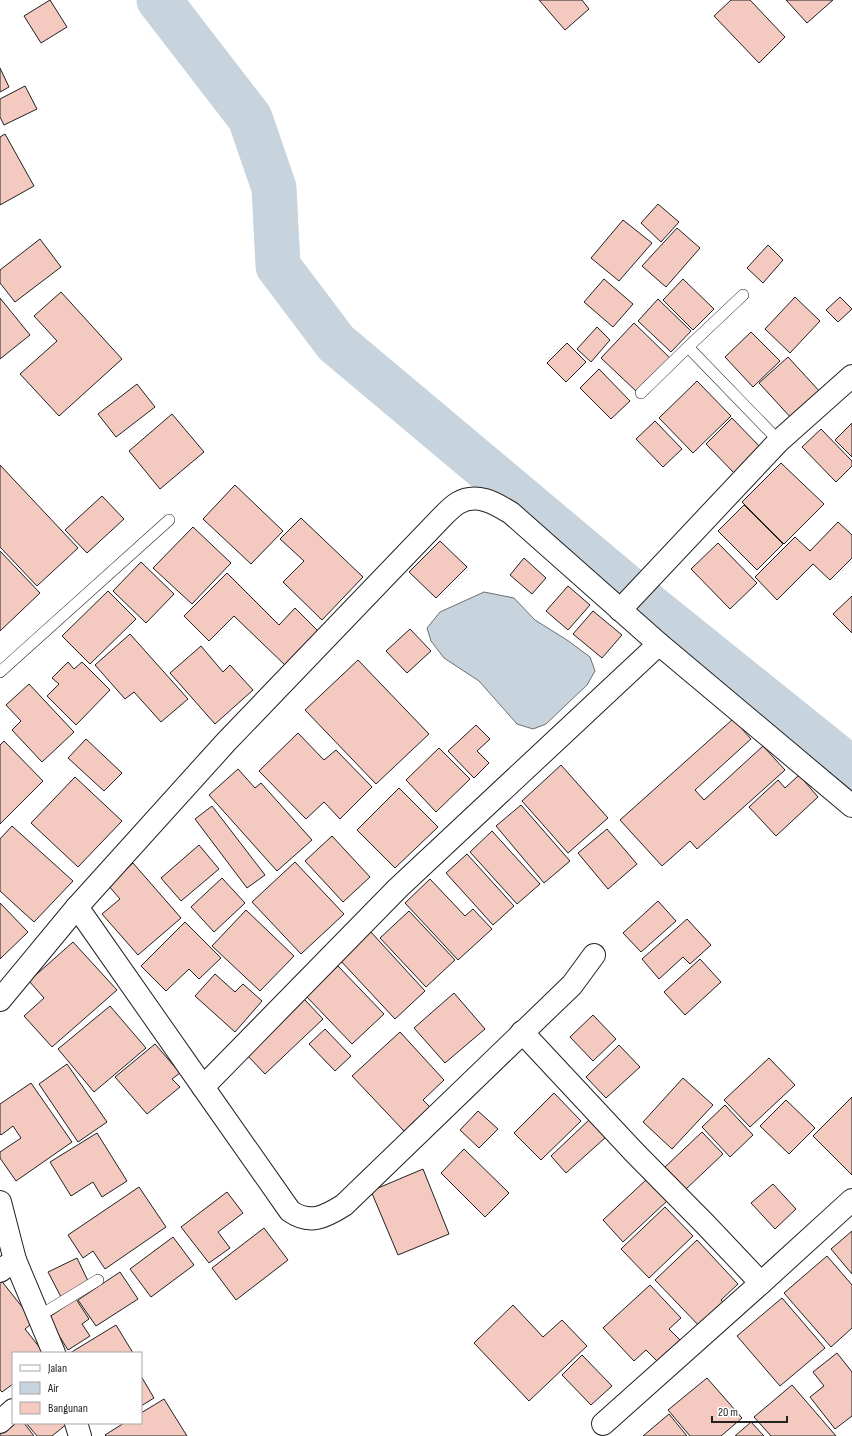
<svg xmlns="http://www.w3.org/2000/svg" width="852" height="1436" font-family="'Sofia Sans Condensed',sans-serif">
	<rect width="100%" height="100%" fill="#fff"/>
	<polygon fill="#c7d3dd" stroke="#6f6f6f" points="484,592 514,598 535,620 567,640 590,657 595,671 587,685 546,724 533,729 517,724 479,681 444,658 431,641 427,628 440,612"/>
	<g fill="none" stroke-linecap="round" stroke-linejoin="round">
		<polyline stroke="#c7d3dd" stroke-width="45" points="159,0 250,118 274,188 278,266 336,343 648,605 852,769"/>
	</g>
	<g fill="#f3c9c0" stroke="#222">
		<polygon points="50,0 67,27 41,43 24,16"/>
		<polygon points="539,0 582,0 589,9 565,30"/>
		<polygon points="731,0 750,0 785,37 759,63 714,16"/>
		<polygon points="786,0 833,0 807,23"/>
		<polygon points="0,68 9,87 0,92"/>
		<polygon points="25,86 37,109 4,125 0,117 0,99"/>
		<polygon points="5,134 34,186 0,205 0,137"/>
		<polygon points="658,204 679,222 661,242 641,223"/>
		<polygon points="623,220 652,243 619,281 591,258"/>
		<polygon points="677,228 700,248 666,287 642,266"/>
		<polygon points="40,239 61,267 15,302 0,283 0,270"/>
		<polygon points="768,245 783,260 763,283 747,268"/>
		<polygon points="604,279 633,304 613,327 584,302"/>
		<polygon points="683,279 714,309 693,330 663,300"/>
		<polygon points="61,292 122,359 59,416 20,374 57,341 34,316"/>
		<polygon points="795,297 820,321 790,353 765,329"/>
		<polygon points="840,297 852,309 838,322 826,310"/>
		<polygon points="0,298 30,335 0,359"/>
		<polygon points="658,299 691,331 671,352 638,321"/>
		<polygon points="634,323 670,358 637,392 601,358"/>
		<polygon points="597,327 610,340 591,362 577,349"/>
		<polygon points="751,332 780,361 753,387 725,357"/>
		<polygon points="567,343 586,362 566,382 547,363"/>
		<polygon points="788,357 822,394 793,420 759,383"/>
		<polygon points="599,369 630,401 611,419 580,388"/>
		<polygon points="697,381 731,416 693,453 659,418"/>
		<polygon points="137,384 155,407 116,437 98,414"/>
		<polygon points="172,414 204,452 160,489 129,451"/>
		<polygon points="732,418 762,449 736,475 706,444"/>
		<polygon points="655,421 682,449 663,467 636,439"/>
		<polygon points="852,423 852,457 835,440"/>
		<polygon points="821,429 852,461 852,466 836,482 802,447"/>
		<polygon points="781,463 824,504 784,544 742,502"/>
		<polygon points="0,465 78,548 37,586 0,547"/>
		<polygon points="235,485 283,531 251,564 203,519"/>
		<polygon points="102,496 124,519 87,553 65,530"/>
		<polygon points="744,505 783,544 757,570 718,531"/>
		<polygon points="301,518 363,577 322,620 283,582 304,561 280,539"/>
		<polygon points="838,522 852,535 852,558 830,580 813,564 777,600 755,577 795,537 810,551"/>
		<polygon points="193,527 231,563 192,604 153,568"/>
		<polygon points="440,541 467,567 436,598 409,572"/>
		<polygon points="718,543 757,583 730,609 691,569"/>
		<polygon points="0,551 40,593 0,631"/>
		<polygon points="524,558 546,578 532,594 510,575"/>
		<polygon points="141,562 174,594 146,623 113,591"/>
		<polygon points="227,573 279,625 295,608 321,634 288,668 234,616 209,641 184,616"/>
		<polygon points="568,586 590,605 568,630 546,611"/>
		<polygon points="108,591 136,619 90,664 62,636"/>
		<polygon points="852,596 852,633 833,614"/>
		<polygon points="593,611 622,635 602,658 573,634"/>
		<polygon points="410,629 431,651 407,673 386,651"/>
		<polygon points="130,634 188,699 161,722 134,692 125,699 95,665"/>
		<polygon points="201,646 223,672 230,665 253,690 215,724 170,673"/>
		<polygon points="358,660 429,734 376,784 305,710"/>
		<polygon points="68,662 74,669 82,662 110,690 76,725 47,696 59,684 52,678"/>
		<polygon points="29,684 74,732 42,762 12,730 21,721 6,705"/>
		<polygon points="733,719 751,739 695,790 704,800 763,746 785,770 697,849 690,841 662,866 620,820"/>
		<polygon points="476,725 490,739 477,751 489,763 474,778 448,751"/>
		<polygon points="298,733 324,760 336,750 372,787 340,819 324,802 306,819 259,771"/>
		<polygon points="86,739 122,773 104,791 68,758"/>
		<polygon points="4,741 43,781 0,824 0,745"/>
		<polygon points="439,748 470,779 436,812 406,780"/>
		<polygon points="561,765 608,818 568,853 522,801"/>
		<polygon points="238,769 255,788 261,783 312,840 277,871 209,795"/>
		<polygon points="799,775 818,797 776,836 749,807 778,780 785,788"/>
		<polygon points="75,777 122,821 78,867 31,823"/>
		<polygon points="399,788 438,827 395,868 357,830"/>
		<polygon points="521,805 570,861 544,883 496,826"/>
		<polygon points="212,806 265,875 247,888 195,819"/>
		<polygon points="12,826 73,881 34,922 0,891 0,839"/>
		<polygon points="607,829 637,864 608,889 578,853"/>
		<polygon points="492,831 540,884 517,904 470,852"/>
		<polygon points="332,836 370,877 343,902 305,861"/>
		<polygon points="199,845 219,869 181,901 161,878"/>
		<polygon points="467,854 514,906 493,925 446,873"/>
		<polygon points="295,862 344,914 301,954 252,902"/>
		<polygon points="133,863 181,918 138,955 102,914 120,899 108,885"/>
		<polygon points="222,878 245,903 214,932 191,907"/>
		<polygon points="430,879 465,916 473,909 492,929 458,960 405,903"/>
		<polygon points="658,901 676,921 641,952 623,933"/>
		<polygon points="0,903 28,932 0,959"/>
		<polygon points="246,910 294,956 260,991 212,946"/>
		<polygon points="409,911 455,960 426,987 380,938"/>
		<polygon points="687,919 711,945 690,964 683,957 659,979 642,959"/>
		<polygon points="185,922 221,958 199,979 189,969 166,991 141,966"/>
		<polygon points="370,931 425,991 395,1019 339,959"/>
		<polygon points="73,942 117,990 52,1047 24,1016 44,998 29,981"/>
		<polygon points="700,959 721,982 685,1015 664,992"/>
		<polygon points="338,966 384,1014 352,1044 306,996"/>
		<polygon points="215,974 235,992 243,984 262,1001 235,1032 195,996"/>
		<polygon points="454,993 485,1029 445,1063 414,1028"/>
		<polygon points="304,999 323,1019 265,1074 246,1054"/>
		<polygon points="110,1006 146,1048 94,1092 58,1049"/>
		<polygon points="593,1015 616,1039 593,1061 570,1037"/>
		<polygon points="325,1029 351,1056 335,1071 309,1044"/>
		<polygon points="400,1032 444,1080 423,1100 430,1107 404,1131 352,1076"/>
		<polygon points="155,1044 180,1073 172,1079 180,1087 147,1114 115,1077"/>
		<polygon points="619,1045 640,1067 606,1098 586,1077"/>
		<polygon points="769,1058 795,1085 750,1127 724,1100"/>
		<polygon points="67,1064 107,1122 78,1142 39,1084"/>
		<polygon points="683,1078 713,1105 672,1149 643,1122"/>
		<polygon points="31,1083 72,1142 16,1181 0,1158 0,1152 21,1138 13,1126 1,1135 0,1134 0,1104"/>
		<polygon points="554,1093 581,1121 541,1160 514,1133"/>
		<polygon points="852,1097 852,1175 813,1136"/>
		<polygon points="786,1100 815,1128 789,1154 760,1126"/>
		<polygon points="725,1105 753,1135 730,1157 702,1127"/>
		<polygon points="478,1111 498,1129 479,1148 460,1130"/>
		<polygon points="590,1119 606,1137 566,1173 551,1156"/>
		<polygon points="702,1132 723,1154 686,1189 665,1167"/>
		<polygon points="97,1133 127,1181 102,1197 93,1182 71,1196 50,1162"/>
		<polygon points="464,1149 509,1193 485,1217 441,1173"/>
		<polygon points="423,1169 449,1234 398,1255 371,1191"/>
		<polygon points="647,1179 667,1201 623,1242 603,1220"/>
		<polygon points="773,1184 796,1209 775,1229 751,1203"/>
		<polygon points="139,1187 166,1227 105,1269 93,1251 83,1258 68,1235"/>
		<polygon points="227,1192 243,1213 218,1232 230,1248 209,1263 181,1227"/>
		<polygon points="665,1207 693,1236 649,1278 621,1249"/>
		<polygon points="264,1228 288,1260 236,1300 212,1268"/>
		<polygon points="852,1231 852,1274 831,1249"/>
		<polygon points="173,1237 194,1265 151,1297 130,1269"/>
		<polygon points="697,1240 738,1284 721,1300 728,1308 704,1331 655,1280"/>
		<polygon points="827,1256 852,1285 852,1328 831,1347 784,1293"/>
		<polygon points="77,1258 89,1283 61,1297 48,1272"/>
		<polygon points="120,1272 138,1299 96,1326 78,1300"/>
		<polygon points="0,1279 34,1322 25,1329 44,1353 13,1353 13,1384 2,1392 0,1390"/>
		<polygon points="650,1285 681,1318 669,1329 680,1340 657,1361 646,1350 634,1361 603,1328"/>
		<polygon points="782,1298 825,1348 780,1386 737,1336"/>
		<polygon points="76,1299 89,1319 82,1324 90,1336 68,1350 48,1318"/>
		<polygon points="513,1305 543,1337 562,1320 587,1346 529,1401 474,1343"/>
		<polygon points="116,1325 133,1353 70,1353"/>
		<polygon points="837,1353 852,1372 852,1416 835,1429 810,1397 824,1386 813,1372"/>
		<polygon points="582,1355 612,1386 591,1405 562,1375"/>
		<polygon points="141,1376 154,1398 141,1406"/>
		<polygon points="707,1378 742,1418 721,1436 690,1436 668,1410"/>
		<polygon points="792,1385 836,1436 771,1436 754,1417"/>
		<polygon points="164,1399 187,1436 106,1436 105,1435 124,1423 141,1423 141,1413"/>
		<polygon points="669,1414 687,1436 643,1436"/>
		<polygon points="751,1422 764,1436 735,1436"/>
		<polygon points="14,1423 24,1423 34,1436 0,1436 0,1434"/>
		<polygon points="26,1423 68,1423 52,1436 37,1436"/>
	</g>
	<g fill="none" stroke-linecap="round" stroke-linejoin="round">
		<defs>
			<g id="lane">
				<polyline points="743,295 688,347 779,441"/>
				<polyline points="641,393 688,347"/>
				<polyline points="0,672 169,520"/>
				<polyline points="39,1316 98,1280"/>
			</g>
			<g id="street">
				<polyline points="620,610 779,441 852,376"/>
				<polyline points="77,907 203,1087 398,888 659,644"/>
				<path d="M0,1000L77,907L226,742L444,515C448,511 453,506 458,503C476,492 495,503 511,513L659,644L852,806"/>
				<polyline points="522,1032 634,1152 706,1225 761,1283"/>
				<path d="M203,1087L290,1211C310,1225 325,1217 344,1205L572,985L594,955"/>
				<polyline points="0,1202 15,1260 54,1353"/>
				<polyline points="0,1271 15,1260"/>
				<polyline points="0,1422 13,1410"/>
				<polyline points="76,1423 80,1436"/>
				<polyline points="603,1424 761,1283 852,1200"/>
			</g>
		</defs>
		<use href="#lane" stroke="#222" stroke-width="12"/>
		<use href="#street" stroke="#222" stroke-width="24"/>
		<use href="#lane" stroke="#fff" stroke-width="11"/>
		<use href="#street" stroke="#fff" stroke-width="22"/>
	</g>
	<rect x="12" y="1352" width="130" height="72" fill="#ffffff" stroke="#a7a7a7"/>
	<rect x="20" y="1365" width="20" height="6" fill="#ffffff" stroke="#a7a7a7"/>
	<text x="48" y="1372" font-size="12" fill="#222222">Jalan</text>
	<rect x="20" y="1382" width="20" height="12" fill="#c7d3dd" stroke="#a7a7a7"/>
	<text x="48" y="1392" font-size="12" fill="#222222">Air</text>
	<rect x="20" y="1402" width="20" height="12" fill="#f3c9c0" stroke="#a7a7a7"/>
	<text x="48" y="1412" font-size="12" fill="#222222">Bangunan</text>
	<path d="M712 1416v6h75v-6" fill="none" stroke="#222222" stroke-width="2"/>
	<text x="718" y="1416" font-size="12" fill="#222222" stroke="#ffffff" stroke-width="3" paint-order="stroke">20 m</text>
</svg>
